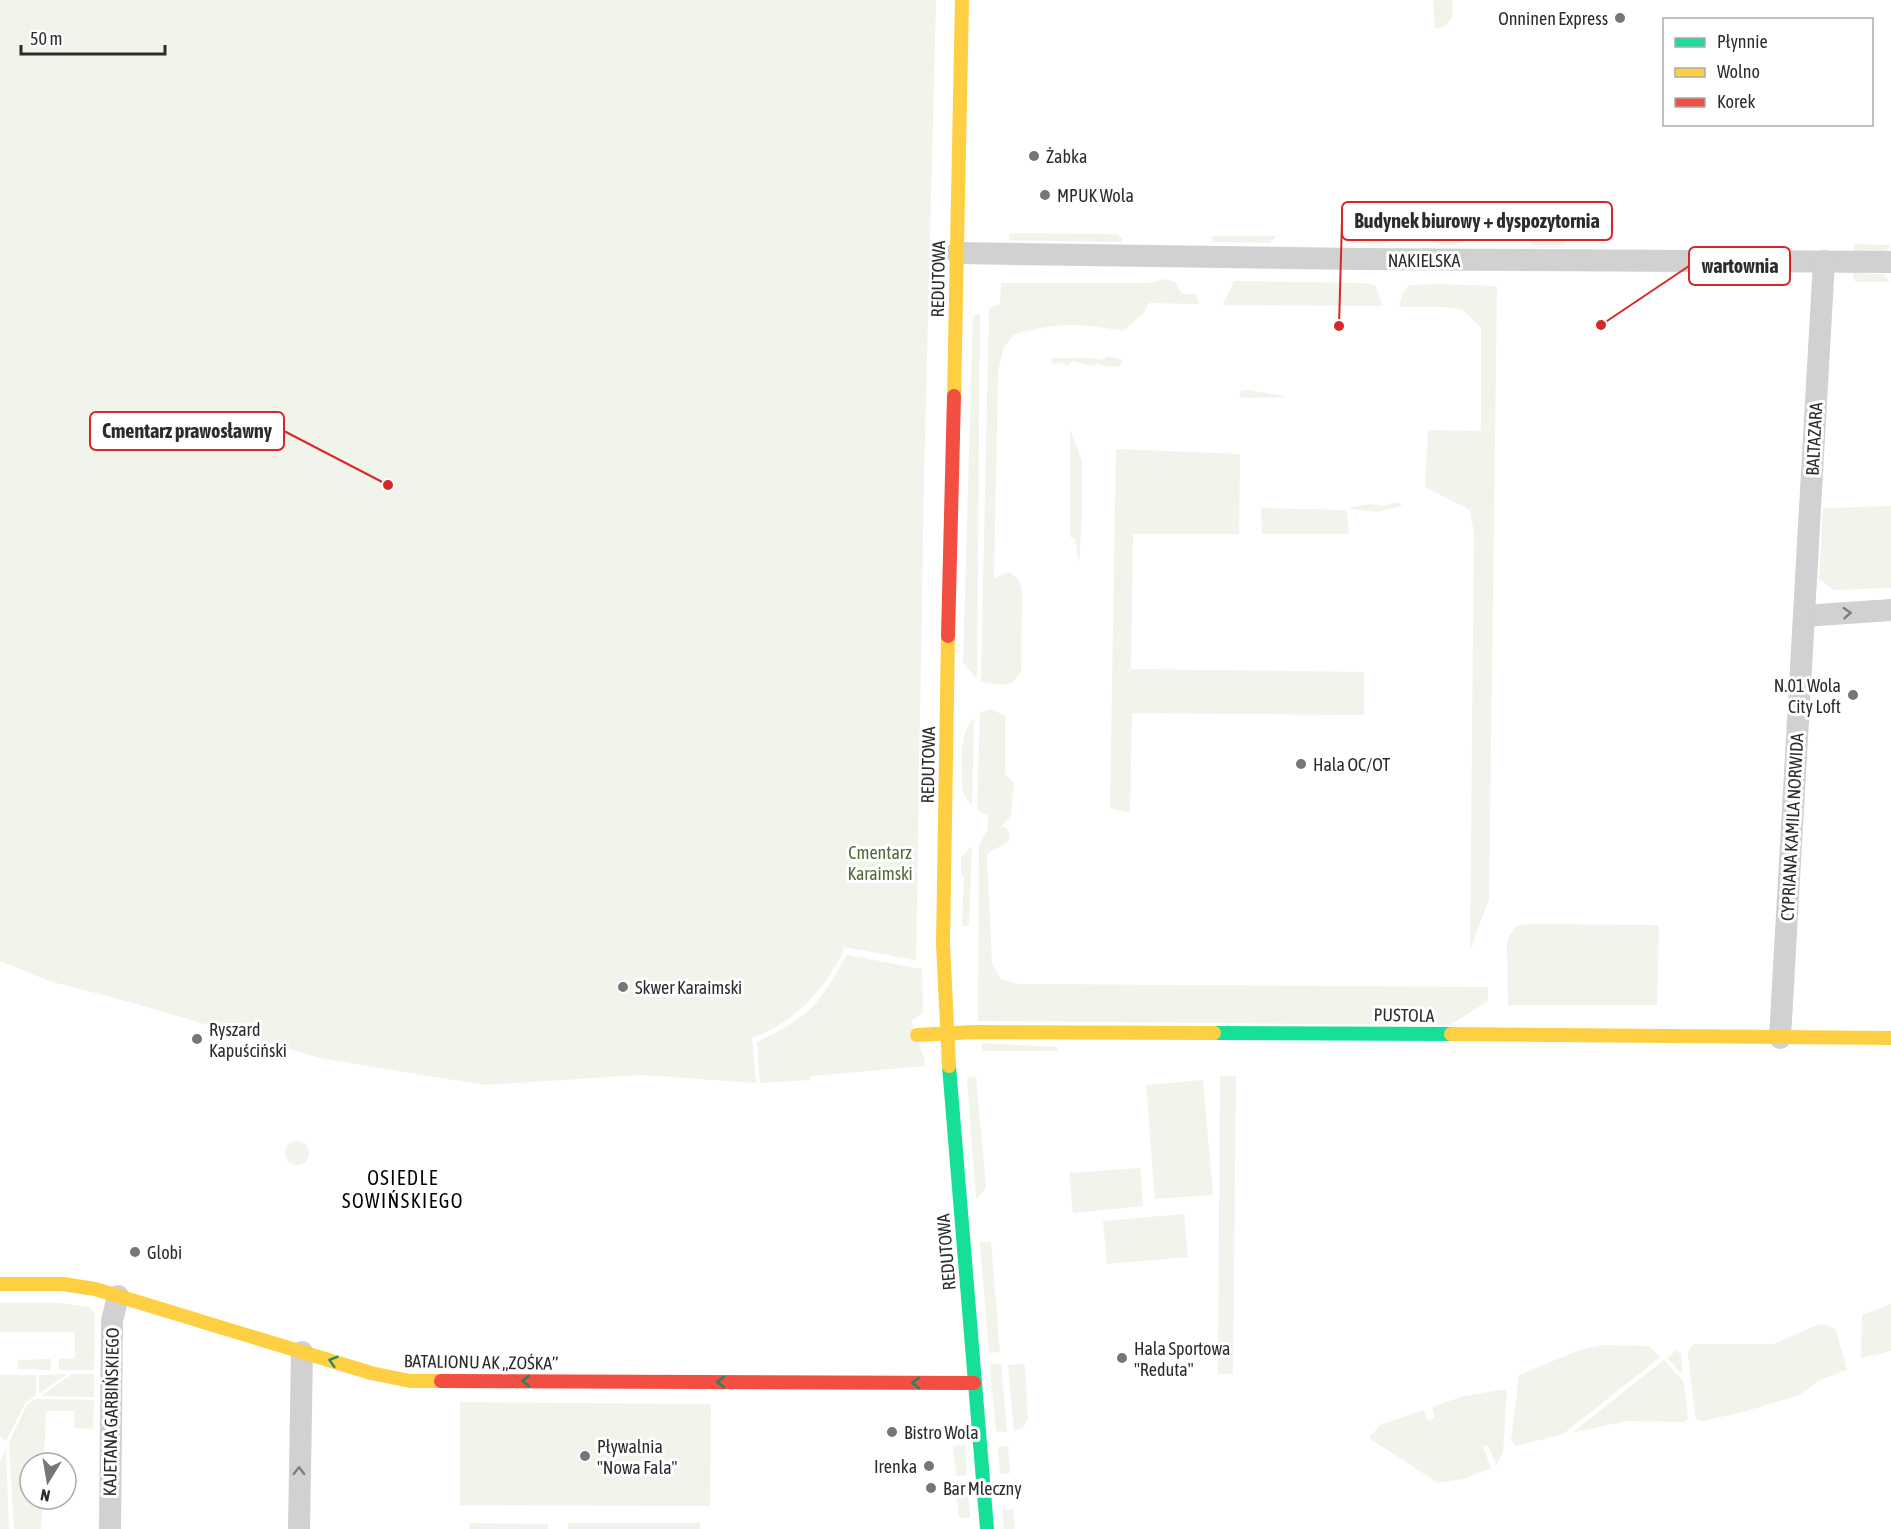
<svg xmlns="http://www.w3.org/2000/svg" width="1891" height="1529" font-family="'Asap Condensed',sans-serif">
	<rect width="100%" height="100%" fill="#fff"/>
	<g fill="#f0f4ea">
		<path d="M0,0H936L924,477L916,960L844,947C842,957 836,965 831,973C812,1003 786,1025 752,1038L756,1083L641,1075L485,1085L324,1059L130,1002L49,981L0,961Z"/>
		<polygon points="1433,0 1453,0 1452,18 1444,27 1435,29"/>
		<polygon points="1012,233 1117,234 1123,239 1121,242 1009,240 1009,236"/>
		<polygon points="1211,236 1277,236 1269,243 1214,242"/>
		<path d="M1342,237H1398C1388,248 1364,243 1350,243L1345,241Z"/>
		<path d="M1425,237L1470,238C1460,248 1435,248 1425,237Z"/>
		<polygon points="1525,238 1566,238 1564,245 1533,245"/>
		<polygon points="1854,244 1890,245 1890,247 1882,254 1854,254"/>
		<polygon points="1853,273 1883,274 1890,282 1856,282 1853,279"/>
		<path d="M1166,279L1176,283L1182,294H1196L1199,304L1149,303L1143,314L1123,331C1080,323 1056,322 1013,335L1003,350L998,372L994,578L1009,572L1019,580L1022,591L1021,672L1012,683L1005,685L983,682L981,681L989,308L1000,304L1001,283H1148Z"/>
		<polygon points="1234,281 1364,283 1375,285 1383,306 1223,305"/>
		<polygon points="1439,284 1497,286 1489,899 1470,950 1474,533 1470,510 1425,487 1428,430 1481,431 1481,327 1463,310 1443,307 1399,307 1402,294 1409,285"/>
		<polygon points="973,315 980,315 977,678 963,663"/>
		<path d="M1109,356L1123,360L1120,366L1108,367L1097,364L1091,366L1072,361L1067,366L1062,362L1053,364L1051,358C1066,359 1088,356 1101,360Z"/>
		<polygon points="1249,390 1288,397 1242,398 1239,395 1241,391"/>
		<polygon points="1070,429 1082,461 1082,513 1079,565 1075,538 1070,537"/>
		<polygon points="1116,449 1240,454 1239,534 1133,534 1131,669 1364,672 1364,715 1132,713 1130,813 1110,808"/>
		<polygon points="1398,502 1402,506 1377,512 1347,508 1372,504 1383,506"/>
		<polygon points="1891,506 1891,588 1834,590 1819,579 1823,508"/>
		<polygon points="1261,508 1347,510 1349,534 1262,534"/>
		<polygon points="991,709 1005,716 1005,774 1014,784 1011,815 1001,827 1006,827 1010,834 1009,841 987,854 992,964 1001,979 1018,984 1488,987 1488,1001 1450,1025 978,1021 979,845 988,829 988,815 977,810 980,713"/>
		<path d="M974,718L972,806L964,795L962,787C963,766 957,734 974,718Z"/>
		<polygon points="972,846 969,926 962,926 964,876 961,876 961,857"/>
		<polygon points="1529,924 1659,925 1657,1005 1508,1005 1507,946 1509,936 1518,925"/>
		<path d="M847,955L922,969L923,1012L911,1021L924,1057L925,1066L811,1076L810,1080L760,1083L757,1042C776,1033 795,1023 810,1009C825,995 836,973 847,955Z"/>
		<polygon points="982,1043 1057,1047 1058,1051 982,1051"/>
		<polygon points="1220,1076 1236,1076 1233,1374 1218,1374"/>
		<polygon points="976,1077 986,1188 976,1199 967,1078"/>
		<polygon points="1203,1080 1213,1195 1155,1199 1146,1085"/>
		<circle cx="297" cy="1153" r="12"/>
		<polygon points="1140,1168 1143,1206 1073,1213 1069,1173"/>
		<polygon points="1184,1214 1188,1257 1107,1264 1103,1221"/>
		<polygon points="980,1242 991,1242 1000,1352 989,1353"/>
		<polygon points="0,1303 58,1303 90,1307 95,1314 94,1370 60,1370 59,1369 59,1359 75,1359 75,1332 0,1332"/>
		<polygon points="1891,1304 1891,1351 1861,1358 1862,1315"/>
		<polygon points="1825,1324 1836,1330 1847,1370 1820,1380 1799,1395 1743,1412 1703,1421 1697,1420 1695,1416 1688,1356 1689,1349 1694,1344 1774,1344 1817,1325"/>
		<polygon points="1602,1345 1649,1346 1660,1357 1563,1434 1516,1446 1511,1441 1519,1375 1580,1350"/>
		<polygon points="1677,1350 1681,1354 1683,1375 1667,1358"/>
		<polygon points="51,1359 50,1370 18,1369 18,1360"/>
		<polygon points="1664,1360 1684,1382 1688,1419 1684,1422 1626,1421 1572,1433"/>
		<polygon points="1001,1364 1007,1432 996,1431 990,1364"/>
		<polygon points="1022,1364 1025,1366 1028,1419 1023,1428 1014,1431 1008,1365"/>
		<polygon points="67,1374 39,1394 39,1375"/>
		<polygon points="72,1374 94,1374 94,1397 41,1396"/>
		<polygon points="0,1375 36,1375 36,1395 25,1403 6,1441 0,1436"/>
		<polygon points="1507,1389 1503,1452 1496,1465 1488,1445 1483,1447 1491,1468 1463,1479 1438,1483 1369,1438 1380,1425 1423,1410 1428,1421 1435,1418 1432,1407 1464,1396"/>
		<polygon points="36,1399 94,1400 93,1429 74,1428 75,1411 46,1411 44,1463 30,1463 30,1499 43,1499 41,1529 14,1529 9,1442 27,1405"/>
		<polygon points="460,1402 711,1404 710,1506 460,1505"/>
		<polygon points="965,1445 967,1475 956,1476 953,1446"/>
		<polygon points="1008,1446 1010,1473 1000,1474 998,1447"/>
		<polygon points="6,1450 9,1529 0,1529 0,1461"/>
		<polygon points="968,1487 970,1518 959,1518 956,1488"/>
		<polygon points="1013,1509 1015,1529 1004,1529 1002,1510"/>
		<polygon points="469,1523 548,1524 548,1529 469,1529"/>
		<rect x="568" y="1523" width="132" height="6"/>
	</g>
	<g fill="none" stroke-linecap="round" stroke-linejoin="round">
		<g stroke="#d1d1d1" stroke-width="22">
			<polyline points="957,253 1357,259 1891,262"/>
			<polyline points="1804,616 1891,610"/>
			<polyline points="1780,1038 1824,261"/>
			<polyline points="110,1529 112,1321 118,1296"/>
			<polyline points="299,1529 302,1352"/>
		</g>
		<g stroke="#16e098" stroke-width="14">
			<polyline points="1214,1033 1451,1034"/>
			<polyline points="949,1066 987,1529"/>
		</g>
		<g stroke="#ffcf43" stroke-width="14">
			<polyline points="954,396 962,0"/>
			<polyline points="948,636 943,944 949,1066"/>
			<polyline points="1451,1034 1891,1038"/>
			<polyline points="917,1035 974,1032 1214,1033"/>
			<polyline points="0,1284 63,1284 95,1289 371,1373 410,1381 441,1381"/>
		</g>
		<g stroke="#f24e42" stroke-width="14">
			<polyline points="948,636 954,396"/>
			<polyline points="441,1381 974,1383"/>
		</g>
	</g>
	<defs><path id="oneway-chevron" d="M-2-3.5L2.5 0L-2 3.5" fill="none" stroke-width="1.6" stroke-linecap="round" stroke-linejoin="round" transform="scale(1.5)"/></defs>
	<g stroke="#7e7e7e">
		<use href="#oneway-chevron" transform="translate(1847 613) rotate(-4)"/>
		<use href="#oneway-chevron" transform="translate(299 1471) rotate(-89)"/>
	</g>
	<g stroke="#218662">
		<use href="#oneway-chevron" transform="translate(333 1361) rotate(-163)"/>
		<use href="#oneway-chevron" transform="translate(526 1381) rotate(-180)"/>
		<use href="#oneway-chevron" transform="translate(721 1382) rotate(180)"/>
		<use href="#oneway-chevron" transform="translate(916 1383) rotate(-180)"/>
	</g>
	<g fill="#767676" stroke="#fff" stroke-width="2">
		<circle cx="1620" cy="18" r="6"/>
		<circle cx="1034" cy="156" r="6"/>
		<circle cx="1045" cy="195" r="6"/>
		<circle cx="1853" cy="695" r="6"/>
		<circle cx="1301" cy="764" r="6"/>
		<circle cx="623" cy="987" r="6"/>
		<circle cx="197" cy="1039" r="6"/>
		<circle cx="135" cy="1252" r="6"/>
		<circle cx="1122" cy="1358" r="6"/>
		<circle cx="892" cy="1432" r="6"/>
		<circle cx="585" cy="1456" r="6"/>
		<circle cx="929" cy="1466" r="6"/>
		<circle cx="931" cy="1488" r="6"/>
	</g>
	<g text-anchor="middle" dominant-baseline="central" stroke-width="6" stroke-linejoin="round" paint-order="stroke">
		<g font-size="18" fill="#2c2c2c" stroke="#fff" text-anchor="start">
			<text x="1608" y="18" text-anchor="end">Onninen Express</text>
			<text x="1046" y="156">Żabka</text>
			<text x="1057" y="195">MPUK Wola</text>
			<text x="1841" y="685" text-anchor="end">N.01 Wola<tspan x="1841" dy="21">City Loft</tspan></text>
			<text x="1313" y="764">Hala OC/OT</text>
			<text x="635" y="987">Skwer Karaimski</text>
			<text x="209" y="1029">Ryszard<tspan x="209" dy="21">Kapuściński</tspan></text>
			<text x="147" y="1252">Globi</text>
			<text x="1134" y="1348">Hala Sportowa<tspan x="1134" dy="21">"Reduta"</tspan></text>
			<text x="904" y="1432">Bistro Wola</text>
			<text x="597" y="1446">Pływalnia<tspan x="597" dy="21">"Nowa Fala"</tspan></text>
			<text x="917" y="1466" text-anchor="end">Irenka</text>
			<text x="943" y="1488">Bar Mleczny</text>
		</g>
		<g font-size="18" fill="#2c2c2c" stroke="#fff">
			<text x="1424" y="260">NAKIELSKA</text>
			<text transform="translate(938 279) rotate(-89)">REDUTOWA</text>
			<text transform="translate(1814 439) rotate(-87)">BALTAZARA</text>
			<text transform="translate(928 765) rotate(-89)">REDUTOWA</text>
			<text transform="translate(1792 827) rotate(-87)">CYPRIANA KAMILA NORWIDA</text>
			<text transform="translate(1404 1015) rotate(1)">PUSTOLA</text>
			<text transform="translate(946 1252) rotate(-95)">REDUTOWA</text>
			<text transform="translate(481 1362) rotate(1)">BATALIONU AK „ZOŚKA”</text>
			<text transform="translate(111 1412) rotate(-89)">KAJETANA GARBIŃSKIEGO</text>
		</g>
		<g font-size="18" fill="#546839" stroke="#fff">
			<text x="880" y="852">Cmentarz<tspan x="880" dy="21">Karaimski</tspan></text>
		</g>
		<g font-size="20" letter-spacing="1.5" fill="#000" stroke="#fff">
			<text x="403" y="1177">OSIEDLE<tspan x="403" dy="23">SOWIŃSKIEGO</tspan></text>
		</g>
	</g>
	<path fill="none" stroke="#d62828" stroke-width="2" d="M1339 326L1342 221M1601 325L1689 266M388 485L284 431"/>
	<g fill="#d62828" stroke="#fff" stroke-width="2">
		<circle cx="1339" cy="326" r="6"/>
		<circle cx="1601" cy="325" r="6"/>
		<circle cx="388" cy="485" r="6"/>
	</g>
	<g fill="#fff" stroke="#d62828" stroke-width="2">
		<rect x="1342" y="202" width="270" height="38" rx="6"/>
		<rect x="1689" y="247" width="101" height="38" rx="6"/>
		<rect x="90" y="412" width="194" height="38" rx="6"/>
	</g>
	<g font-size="20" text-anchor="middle" font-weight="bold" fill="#2c2c2c">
		<text x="1477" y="228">Budynek biurowy + dyspozytornia</text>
		<text x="1740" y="273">wartownia</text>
		<text x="187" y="438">Cmentarz prawosławny</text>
	</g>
	<rect x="1663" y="18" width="210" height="108" fill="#ffffff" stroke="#ababab" stroke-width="1.5"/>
	<rect x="1675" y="38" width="30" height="9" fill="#16e098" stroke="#ababab" stroke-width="1.5"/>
	<text x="1717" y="48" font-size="18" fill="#2c2c2c">Płynnie</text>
	<rect x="1675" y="68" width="30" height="9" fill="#ffcf43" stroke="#ababab" stroke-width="1.5"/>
	<text x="1717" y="78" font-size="18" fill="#2c2c2c">Wolno</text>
	<rect x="1675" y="98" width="30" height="9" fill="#f24e42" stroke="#ababab" stroke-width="1.5"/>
	<text x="1717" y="108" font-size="18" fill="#2c2c2c">Korek</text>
	<g transform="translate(48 1481) rotate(191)"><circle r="28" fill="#ffffff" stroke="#ababab" stroke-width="1.5"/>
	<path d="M0-4.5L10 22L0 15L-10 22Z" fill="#767676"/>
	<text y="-9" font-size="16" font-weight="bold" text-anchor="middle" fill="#2c2c2c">N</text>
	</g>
	<path d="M21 45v9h144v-9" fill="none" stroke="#2c2c2c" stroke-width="3"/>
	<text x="30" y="45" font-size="18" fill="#2c2c2c" stroke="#ffffff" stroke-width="4.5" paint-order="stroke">50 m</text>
</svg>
